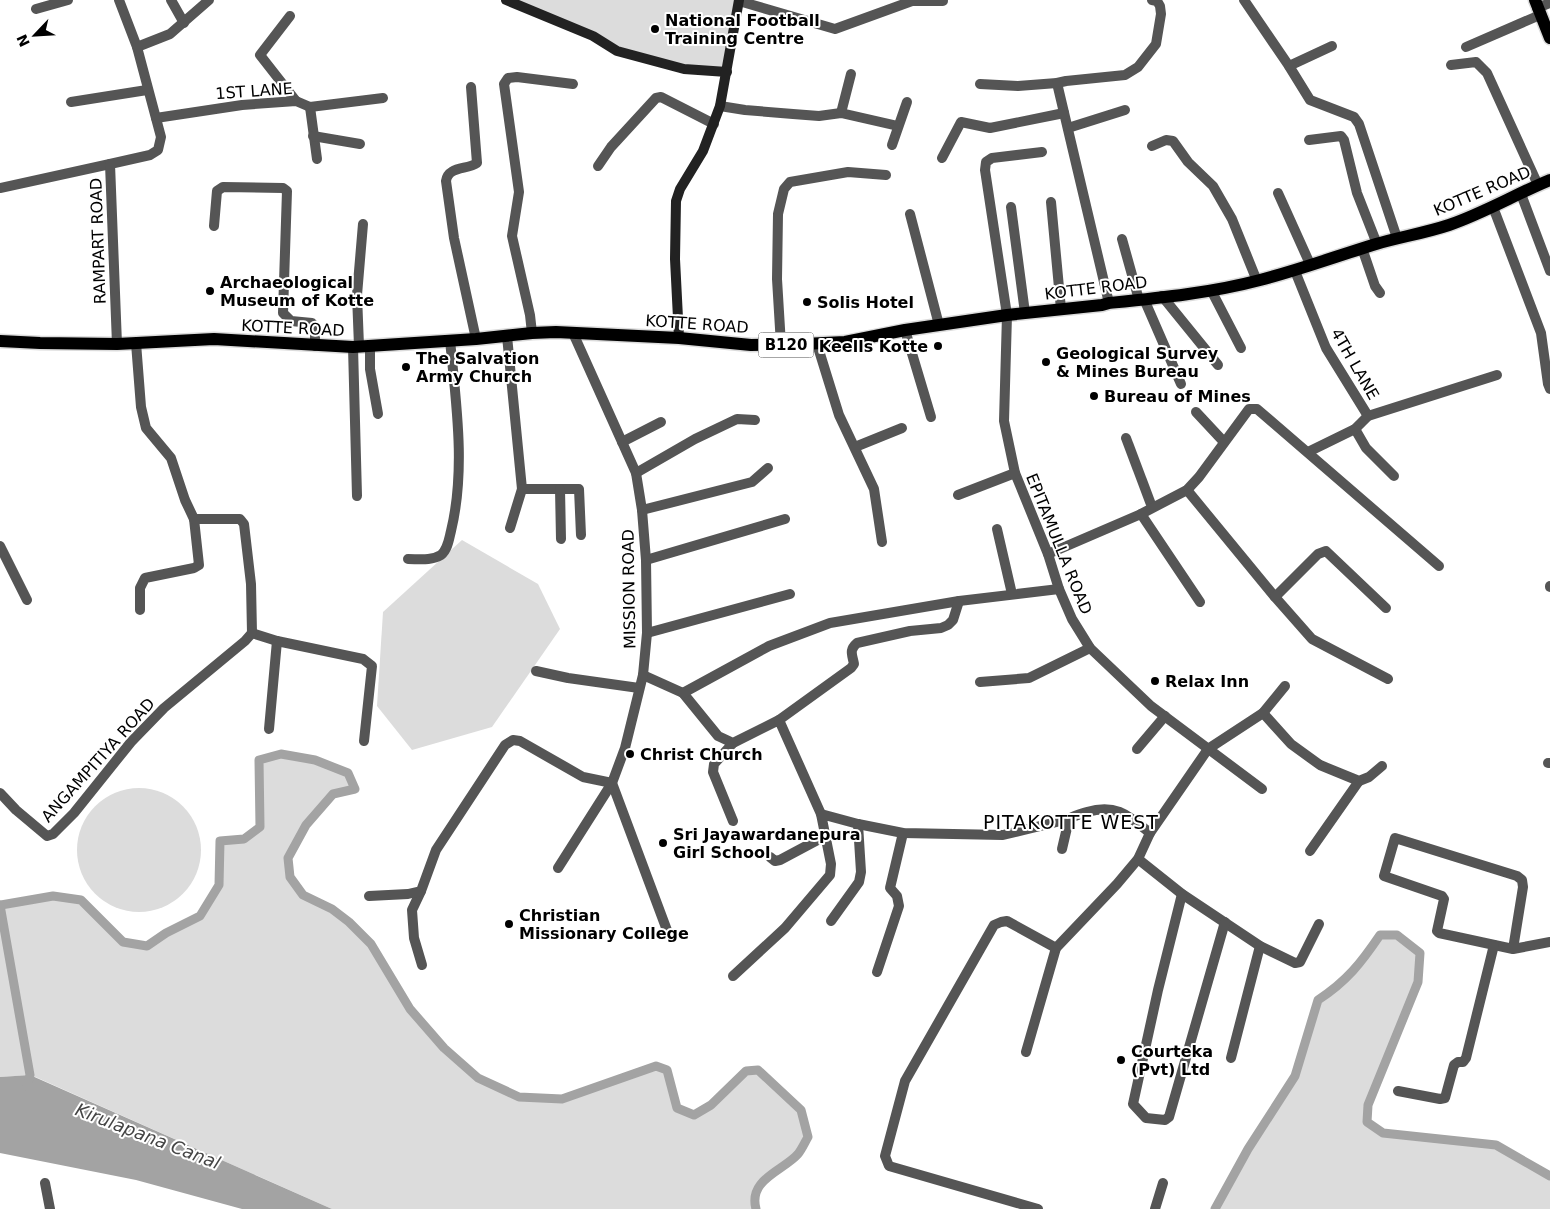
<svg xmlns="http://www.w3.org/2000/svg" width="1550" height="1209" font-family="'DejaVu Sans',sans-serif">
	<rect width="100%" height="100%" fill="#fff"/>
	<g fill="#dcdcdc">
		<polygon points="506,0 738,0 727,72 684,69 617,51"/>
		<polygon points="462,540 538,584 560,629 492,727 412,750 377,706 383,612"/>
		<path d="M281,754L315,760L348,773L355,789L333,794L306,825L288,858L290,877L303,895L332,909L349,922L371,944L410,1009L444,1048L478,1078L519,1097L561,1099L656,1066L667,1070L677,1108L694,1115L711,1105L746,1071L758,1070L801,1110L808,1137C805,1142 802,1149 798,1154C783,1171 748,1179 756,1209H332L31,1075L0,1077V905L53,896L81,900L123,942L147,946L166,933L200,916L219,885L220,841L244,839L260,827L259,760Z"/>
		<circle cx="139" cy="850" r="62"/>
		<path d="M1380,935H1397L1420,953L1418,982L1368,1105L1367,1122L1383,1133L1496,1145L1550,1176V1209H1215L1248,1149L1295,1076L1318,1000C1347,981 1361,963 1380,935Z"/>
	</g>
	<polygon fill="#a3a3a3" points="30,1075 332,1209 242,1209 136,1180 0,1153 0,1077"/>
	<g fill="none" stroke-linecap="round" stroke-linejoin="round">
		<g stroke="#a3a3a3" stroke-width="9">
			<polyline points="0,905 30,1075 27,1086"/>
			<path d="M1,905L53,896L81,900L123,942L147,946L166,933L200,916L219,885L220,841L244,839L260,827L259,760L281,754L315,760L348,773L355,789L333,794L306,825L288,858L290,877L303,895L332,909L349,922L371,944L410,1009L444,1048L478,1078L519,1097L562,1099L656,1066L667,1070L677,1108L694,1115L711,1105L746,1071L758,1070L801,1110L808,1137C805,1142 802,1149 798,1154C783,1171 748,1179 756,1209"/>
			<path d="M1215,1209L1248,1149L1295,1076L1318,1000C1347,981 1361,963 1380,935H1397L1420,953L1418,982L1368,1105L1367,1122L1383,1133L1496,1145L1550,1176"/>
		</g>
		<defs>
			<g id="primary">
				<polyline points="1535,0 1550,38"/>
				<path d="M0,341L40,343L117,344L214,339L353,347L476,339L532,333L556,332L679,338L751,345L803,344L845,342L905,330L1007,315L1102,305L1109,303C1159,298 1211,293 1260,280C1299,270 1337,256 1376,244C1400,237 1425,233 1449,225C1484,213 1516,194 1550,180"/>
			</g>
		</defs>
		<use href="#primary" stroke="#dbdbdb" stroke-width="15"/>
		<g stroke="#555" stroke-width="10">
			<polyline points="171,0 184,23"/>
			<polyline points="1244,0 1289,66 1310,100 1354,117 1359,124 1397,238"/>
			<polyline points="739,1 835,29 912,1 943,1"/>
			<polyline points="1537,8 1550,3"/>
			<polyline points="36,9 68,0"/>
			<polyline points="290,16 260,55 296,101"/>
			<polyline points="137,47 170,34 209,0"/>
			<polyline points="1466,47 1540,15"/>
			<polyline points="1451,65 1476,62 1487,73 1538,185"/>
			<polyline points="1289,66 1332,46"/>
			<polyline points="980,84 1018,86 1057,83"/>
			<path d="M471,87L477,163C467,170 448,166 446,181L454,238L476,339"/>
			<polyline points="71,102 147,90"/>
			<polyline points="720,106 745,110 793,114 819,116 841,113 898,126"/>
			<polyline points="310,107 317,159"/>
			<polyline points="841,113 851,74"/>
			<polyline points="156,118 242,105 296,101 310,107 383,98"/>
			<polyline points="1068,128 1125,110"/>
			<polyline points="313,136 360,144"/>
			<polyline points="1309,140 1341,136 1344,140 1357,193 1377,244"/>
			<polyline points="892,145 907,102"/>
			<polyline points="1152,146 1166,140 1173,141 1188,162 1213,186 1232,219 1257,281"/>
			<polyline points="1042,152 992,158 986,162 985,170 1007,315 1004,421 1015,473 1048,554 1059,589 1072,619 1090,648 1151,706 1262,789"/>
			<polyline points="942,158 961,122 990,128 1064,113"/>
			<polyline points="598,166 611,147 656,98 661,97 714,124"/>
			<polyline points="0,188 110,164"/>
			<polyline points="1278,193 1310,264"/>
			<polyline points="1521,194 1550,271"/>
			<polyline points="1051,202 1061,309"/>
			<polyline points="1011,207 1025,313"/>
			<polyline points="1493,207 1541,333 1548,384 1550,389"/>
			<polyline points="910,214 939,325"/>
			<polyline points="214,226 217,191 223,187 283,188 287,191 283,313 291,321 312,323 315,328 315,346"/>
			<polyline points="1122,239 1139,300"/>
			<polyline points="1362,248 1375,286 1380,293"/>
			<polyline points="1295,271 1326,348 1368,416"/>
			<polyline points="1211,290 1241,348"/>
			<polyline points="1162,296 1218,365"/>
			<polyline points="1144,299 1181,384"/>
			<polyline points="1109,303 1057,83 1066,81 1125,75 1138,67 1156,44 1161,14 1160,6 1157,1 1152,0"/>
			<polyline points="905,330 931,417"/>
			<polyline points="532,333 530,315 512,236 519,192 504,84 508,78 517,77 573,84"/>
			<polyline points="507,336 522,489 579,489 581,535"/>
			<polyline points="117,344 110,164 150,155 158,150 161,137 137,47 119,0"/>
			<polyline points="817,344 839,415 874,489 882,542"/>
			<polyline points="781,345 777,279 778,214 784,189 790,182 848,172 886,175"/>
			<polyline points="359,346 357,295 363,224"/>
			<polyline points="370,346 370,369 378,414"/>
			<polyline points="353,347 357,496"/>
			<polyline points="1196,412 1224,442"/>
			<polyline points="1355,429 1366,448 1394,476"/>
			<polyline points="1126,438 1152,507"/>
			<polyline points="622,442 661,422"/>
			<polyline points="855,447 902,428"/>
			<polyline points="1308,452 1355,429 1368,416 1497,375"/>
			<polyline points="636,473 695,439 737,419 755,420"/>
			<polyline points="560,489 561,539"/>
			<polyline points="1187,490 1275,597 1312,639 1388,679"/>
			<polyline points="958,495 1015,473"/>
			<polyline points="642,510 752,482 768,468"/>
			<polyline points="1141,514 1200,602"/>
			<polyline points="510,528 522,489"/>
			<polyline points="997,529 1012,594"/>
			<polyline points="0,546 27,600"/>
			<polyline points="1048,554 1141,514 1187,490 1199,477 1249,409 1257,409 1439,566"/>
			<path d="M408,559C419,559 431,561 441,555C448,549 449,539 451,531C466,469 456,403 450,340"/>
			<polyline points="646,560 785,519"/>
			<polyline points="1550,587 1550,586"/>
			<polyline points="1275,597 1318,554 1326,551 1386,608"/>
			<polyline points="140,610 140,588 145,578 194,568 199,565 194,519"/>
			<polyline points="252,633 277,641"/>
			<polyline points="647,633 790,594"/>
			<polyline points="536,671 568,678 639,688"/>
			<polyline points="643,675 683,693 718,736 733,743 779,720 821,814"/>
			<polyline points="980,682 1029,678 1090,648"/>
			<polyline points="683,693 769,646 830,623 959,601 1059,589"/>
			<polyline points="1263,713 1291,744 1320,765 1359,781 1369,777 1382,766"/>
			<path d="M779,720L851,668L854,664C852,654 849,650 857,643L910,631L941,628L948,625L953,620L959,601"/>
			<polyline points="269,729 277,641 363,659 372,666 364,741"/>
			<polyline points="733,743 714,764 713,772 733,821"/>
			<polyline points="1137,749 1165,716"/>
			<polyline points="1548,763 1550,763"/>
			<polyline points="0,793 16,810 47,836 53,834 74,813 131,742 164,708 245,641 252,633 251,584 244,524 240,519 194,519 185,500 171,458 146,428 141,407 136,343"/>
			<path d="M1062,849L1069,819C1075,815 1081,814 1087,812C1116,803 1129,816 1150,833"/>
			<polyline points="1310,851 1359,781"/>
			<polyline points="770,857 775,861 780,860 825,836"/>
			<polyline points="1138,859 1182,894 1260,946 1295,963 1300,962 1319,924"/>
			<polyline points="558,868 612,783 625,748 643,675 647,633 646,560 642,510 636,473 573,333"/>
			<polyline points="421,891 412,910 414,938 422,965"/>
			<polyline points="1182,894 1158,990 1133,1104 1146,1118 1165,1120 1169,1117 1225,922"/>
			<polyline points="369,896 408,894 421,891 436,850 505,745 513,740 520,741 583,777 612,783 668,933"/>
			<polyline points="831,921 859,882 861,872 858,824"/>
			<polyline points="1513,949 1523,887 1522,880 1517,876 1395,838 1384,876 1442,896 1444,899 1437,931 1439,933 1513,949 1550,942"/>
			<polyline points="877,972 899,906 897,896 890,888 903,833"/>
			<polyline points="733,976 785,928 830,875 831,864 821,814 858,824 903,833 1003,835 1069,819"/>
			<polyline points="1026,1052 1056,948 1117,884 1138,859 1150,833 1208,749 1263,713 1285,686"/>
			<polyline points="1231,1058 1260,946"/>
			<polyline points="1398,1091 1440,1099 1445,1098 1454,1065 1458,1062 1463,1062 1466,1058 1494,945"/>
			<polyline points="45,1183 50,1209"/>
			<polyline points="1038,1209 889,1166 885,1156 905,1081 994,925 1001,922 1007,921 1056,948"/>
			<polyline points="1155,1209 1163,1183"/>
		</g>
		<g stroke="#222" stroke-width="10">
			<polyline points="506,0 593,36 617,51 684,69 727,72"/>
			<polyline points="679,338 675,259 676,201 680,189 703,151 720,106 739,0"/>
		</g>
		<use href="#primary" stroke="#000" stroke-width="12"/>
	</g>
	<g fill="#000" stroke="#fff" stroke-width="2">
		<circle cx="655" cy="29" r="5"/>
		<circle cx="210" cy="291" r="5"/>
		<circle cx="807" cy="302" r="5"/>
		<circle cx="938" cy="346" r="5"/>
		<circle cx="1046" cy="362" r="5"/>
		<circle cx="406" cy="367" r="5"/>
		<circle cx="1094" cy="396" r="5"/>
		<circle cx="1155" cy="681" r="5"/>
		<circle cx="630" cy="754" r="5"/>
		<circle cx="663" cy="843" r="5"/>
		<circle cx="509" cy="924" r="5"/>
		<circle cx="1121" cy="1060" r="5"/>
	</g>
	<g text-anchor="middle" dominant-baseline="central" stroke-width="4" stroke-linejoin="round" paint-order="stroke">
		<rect fill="#fff" stroke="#4c4c4c" stroke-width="1" x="758.5" y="332.5" width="55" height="25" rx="4"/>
		<g font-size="15" font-weight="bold" fill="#000">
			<text x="786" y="345">B120</text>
		</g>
		<g font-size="16" font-weight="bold" fill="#000" stroke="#fff" text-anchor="start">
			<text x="665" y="20">National Football<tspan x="665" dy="18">Training Centre</tspan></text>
			<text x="220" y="282">Archaeological<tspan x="220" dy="18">Museum of Kotte</tspan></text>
			<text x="817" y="302">Solis Hotel</text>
			<text x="928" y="346" text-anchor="end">Keells Kotte</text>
			<text x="1056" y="353">Geological Survey<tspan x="1056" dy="18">&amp; Mines Bureau</tspan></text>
			<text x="416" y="358">The Salvation<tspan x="416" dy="18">Army Church</tspan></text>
			<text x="1104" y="396">Bureau of Mines</text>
			<text x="1165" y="681">Relax Inn</text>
			<text x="640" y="754">Christ Church</text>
			<text x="673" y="834">Sri Jayawardanepura<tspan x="673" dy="18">Girl School</tspan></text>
			<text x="519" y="915">Christian<tspan x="519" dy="18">Missionary College</tspan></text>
			<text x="1131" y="1051">Courteka<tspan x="1131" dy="18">(Pvt) Ltd</tspan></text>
		</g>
		<g font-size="16" fill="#000" stroke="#fff">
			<text transform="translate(254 91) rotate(-4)">1ST LANE</text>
			<text transform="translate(1482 191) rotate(-23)">KOTTE ROAD</text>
			<text transform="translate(98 241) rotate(-92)">RAMPART ROAD</text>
			<text transform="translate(1096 288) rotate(-7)">KOTTE ROAD</text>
			<text transform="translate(697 324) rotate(4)">KOTTE ROAD</text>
			<text transform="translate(293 328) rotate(3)">KOTTE ROAD</text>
			<text transform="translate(1355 364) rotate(60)">4TH LANE</text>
			<text transform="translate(1059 544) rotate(68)">EPITAMULLA ROAD</text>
			<text transform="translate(629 589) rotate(-91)">MISSION ROAD</text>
			<text transform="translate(98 760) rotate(-48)">ANGAMPITIYA ROAD</text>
		</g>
		<g font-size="18" font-style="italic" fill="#444" stroke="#fff">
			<text transform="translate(148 1136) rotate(21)">Kirulapana Canal</text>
		</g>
		<g font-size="19" letter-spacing="1" fill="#000" stroke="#fff">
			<text x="1071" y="822">PITAKOTTE WEST</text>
		</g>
	</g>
	<g transform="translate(35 35) rotate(245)" stroke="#ffffff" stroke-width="4" paint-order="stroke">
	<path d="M0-4L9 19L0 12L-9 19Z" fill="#000000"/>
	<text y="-8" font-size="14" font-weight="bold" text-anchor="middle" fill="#000000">N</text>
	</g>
</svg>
